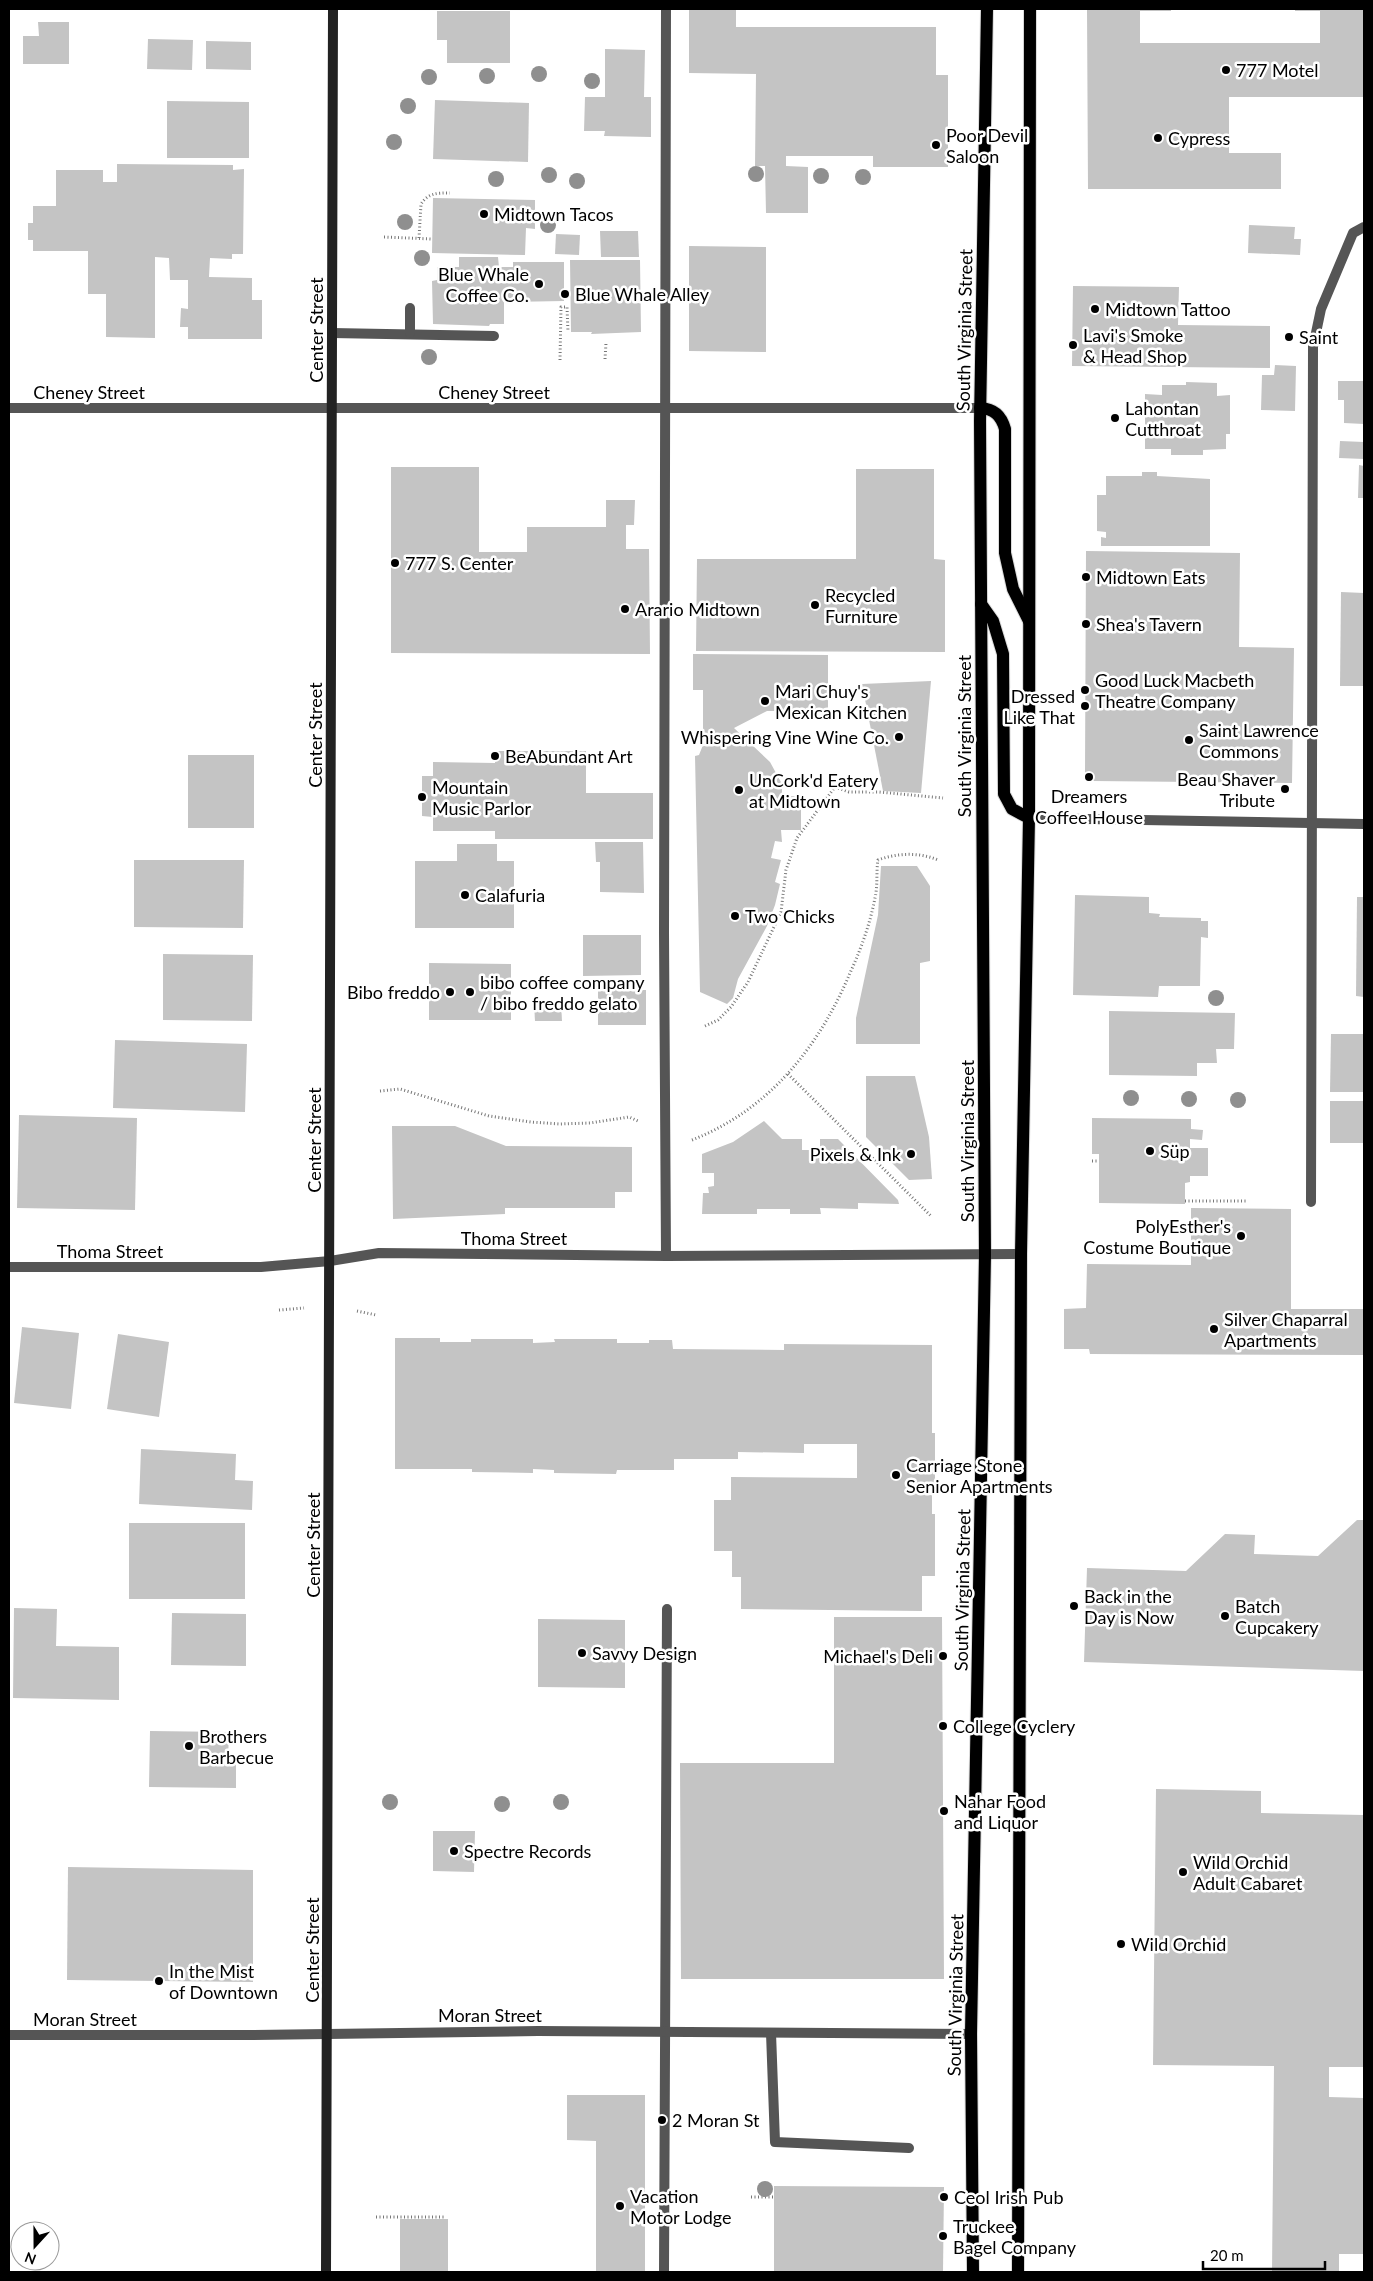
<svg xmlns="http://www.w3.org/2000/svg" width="1373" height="2281" font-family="Lato,sans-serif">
	<rect width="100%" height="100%" fill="#fff"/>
	<g fill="#c4c4c4">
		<polygon points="689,9 736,9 736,27 936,27 936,75 948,75 948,167 873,167 873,156 786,156 786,166 808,167 808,213 766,213 765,166 755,166 756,74 689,73"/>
		<polygon points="1087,9 1171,9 1171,11 1140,11 1140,43 1320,43 1320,11 1295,11 1295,9 1364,9 1364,97 1229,97 1229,153 1281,153 1281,189 1088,189"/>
		<polygon points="437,11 510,11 510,63 447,63 447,40 437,40"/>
		<polygon points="38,22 69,22 69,64 23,64 23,36 39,36"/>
		<polygon points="148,39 193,40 192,70 147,69"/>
		<polygon points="206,41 251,42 251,70 206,69"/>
		<polygon points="605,49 645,50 644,97 651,97 651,137 604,136 605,131 584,131 585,97 605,97"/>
		<polygon points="435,100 529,103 528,162 433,159"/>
		<polygon points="167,101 249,102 249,158 167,158"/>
		<polygon points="117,164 233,165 233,170 244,169 243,254 232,254 232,259 210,258 209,277 252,278 252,300 262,300 262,339 188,339 188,327 180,327 181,308 188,309 188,280 170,280 169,258 155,257 155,338 106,337 106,294 88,294 88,251 33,251 33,240 28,240 28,223 33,223 33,206 56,206 56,170 103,170 103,182 117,182"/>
		<polygon points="433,198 535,200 535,229 526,228 525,255 432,253"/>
		<polygon points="1249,225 1295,227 1294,239 1301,239 1300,255 1248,253"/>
		<polygon points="600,231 638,231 639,257 601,257"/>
		<polygon points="556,234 580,235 579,255 555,254"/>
		<polygon points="689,246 766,247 766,352 689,351"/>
		<polygon points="459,257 498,257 499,267 513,267 513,262 564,262 564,301 504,302 504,324 490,324 489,326 433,324 432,281 437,280 437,267 459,267"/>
		<polygon points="570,260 640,260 641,332 591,334 592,332 571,332"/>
		<polygon points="1073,286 1179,287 1178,325 1270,326 1270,368 1072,366"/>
		<polygon points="1275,365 1296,366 1295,411 1261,410 1262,375 1274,375"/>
		<polygon points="1338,381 1364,381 1364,424 1344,423 1344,400 1338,400"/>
		<polygon points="1186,382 1217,383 1217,396 1230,395 1230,434 1226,434 1226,449 1203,450 1203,455 1171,455 1171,449 1145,449 1145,394 1162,395 1162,385 1186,385"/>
		<polygon points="1340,441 1364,442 1364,459 1339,458"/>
		<polygon points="1359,465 1364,466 1364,498 1358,498"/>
		<polygon points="391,467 479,467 479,552 527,552 527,527 606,527 606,500 635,500 634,525 626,525 626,549 649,549 650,654 391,653"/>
		<polygon points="856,469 934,469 934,559 945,560 945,652 696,651 697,559 856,559"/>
		<polygon points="1142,472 1157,472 1157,476 1210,479 1210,546 1101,546 1101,537 1106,538 1106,532 1097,531 1097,495 1106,495 1106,476 1142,476"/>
		<polygon points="1086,551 1240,553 1239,647 1294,648 1292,783 1093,781 1085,773"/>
		<polygon points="1341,592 1364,593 1364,686 1340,686"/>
		<polygon points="693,654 828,655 828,711 767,711 734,728 770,762 782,784 782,796 801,796 801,830 781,830 782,842 775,841 771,858 781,860 775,882 780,884 775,905 767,926 738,979 733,998 727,1004 700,992 695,756 699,755 703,745 708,742 703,738 703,690 693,690"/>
		<polygon points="931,681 921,793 883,791 862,684"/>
		<polygon points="495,751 586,751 586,793 653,793 653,839 495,839 495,831 433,831 433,817 422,816 422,776 433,776 433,762 495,763"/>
		<rect x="188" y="755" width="66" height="73"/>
		<polygon points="595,842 643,842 644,893 600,892 600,862 596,862"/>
		<polygon points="457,844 497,844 497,861 514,861 514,928 415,928 415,861 457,861"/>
		<polygon points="134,860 244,860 243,928 134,927"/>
		<polygon points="881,866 917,866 930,886 930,961 920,963 920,1044 856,1044 856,1018 878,915"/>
		<polygon points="1075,895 1149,897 1149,913 1160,914 1159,917 1201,918 1201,921 1208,921 1208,938 1201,937 1200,986 1159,986 1158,997 1073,995"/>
		<polygon points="1357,897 1364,897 1364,997 1356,996"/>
		<polygon points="583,935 641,935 641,975 583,976"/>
		<polygon points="163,954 253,955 252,1021 163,1020"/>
		<polygon points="429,963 511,964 511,1020 429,1020"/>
		<rect x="598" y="990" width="48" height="35"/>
		<polygon points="561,1002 562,1021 535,1021 534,1003"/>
		<polygon points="1109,1011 1235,1013 1234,1049 1216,1049 1217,1063 1197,1063 1197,1076 1109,1075"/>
		<polygon points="1331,1034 1364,1034 1364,1092 1330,1092"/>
		<polygon points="115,1040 247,1044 245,1112 113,1108"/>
		<polygon points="866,1076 915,1076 929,1137 932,1179 909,1180 866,1137"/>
		<rect x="1330" y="1101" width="34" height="42"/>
		<polygon points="19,1115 137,1118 135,1210 17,1208"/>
		<polygon points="1092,1118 1191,1119 1191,1129 1203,1130 1202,1140 1190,1139 1190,1148 1208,1148 1208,1176 1190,1176 1190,1182 1185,1183 1185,1204 1099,1203 1099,1154 1092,1154"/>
		<polygon points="764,1121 782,1139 802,1139 802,1150 820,1150 820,1139 838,1139 898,1200 899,1204 858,1203 858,1209 820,1208 821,1214 790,1214 790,1209 757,1209 757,1214 702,1214 703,1193 709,1193 708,1187 714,1186 714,1173 702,1173 702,1154 733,1142"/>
		<polygon points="392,1126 455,1126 506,1146 632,1147 632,1192 615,1192 615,1208 505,1208 505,1214 393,1219"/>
		<polygon points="1191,1208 1291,1209 1291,1309 1364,1309 1364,1355 1090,1354 1089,1349 1064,1349 1064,1309 1086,1308 1087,1264 1191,1265"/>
		<polygon points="22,1327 79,1333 71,1409 14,1403"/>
		<polygon points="118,1334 169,1342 159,1417 107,1409"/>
		<polygon points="395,1338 440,1338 440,1342 471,1342 471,1339 533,1339 533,1343 555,1342 554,1339 617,1339 617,1343 649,1343 649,1340 672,1340 673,1349 784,1350 784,1344 932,1345 932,1433 935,1433 935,1493 932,1493 932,1514 935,1514 935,1576 922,1576 922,1611 741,1609 741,1577 732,1577 732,1551 714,1551 714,1500 731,1500 731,1477 857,1478 857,1444 804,1444 804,1453 738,1452 738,1459 674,1459 674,1470 617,1470 616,1474 554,1473 554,1470 533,1469 533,1473 472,1472 472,1469 395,1469"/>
		<polygon points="141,1449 236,1454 235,1480 253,1481 252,1510 139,1504"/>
		<polygon points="1357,1520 1364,1520 1364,1671 1084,1662 1087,1568 1186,1571 1225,1534 1255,1535 1254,1554 1318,1556"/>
		<rect x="129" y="1523" width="116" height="76"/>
		<polygon points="14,1608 57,1609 56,1646 119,1647 119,1700 13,1698"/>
		<polygon points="172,1613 246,1614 246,1666 171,1665"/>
		<polygon points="834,1617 942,1617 944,1979 681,1979 680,1763 834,1763"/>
		<polygon points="538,1619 625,1620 625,1688 538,1687"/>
		<polygon points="150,1731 229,1732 228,1760 236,1761 236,1788 149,1787"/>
		<polygon points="1156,1789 1261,1791 1261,1813 1364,1815 1364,2067 1329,2067 1329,2097 1364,2098 1364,2254 1339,2254 1339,2272 1272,2272 1274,2066 1153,2065"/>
		<polygon points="433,1831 475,1831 474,1872 433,1871"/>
		<polygon points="68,1867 253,1870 253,1982 67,1980"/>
		<polygon points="567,2095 645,2095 645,2272 596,2272 596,2141 567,2140"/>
		<polygon points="774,2186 944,2187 943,2272 774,2272"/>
		<rect x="400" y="2219" width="48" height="53"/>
	</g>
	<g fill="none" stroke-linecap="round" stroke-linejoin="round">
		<defs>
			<g id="primary">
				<path d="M980,408C994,409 1001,415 1005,429V553L1013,589L1029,621"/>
				<polyline points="981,604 993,621 1003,654 1004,794 1012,809 1029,818"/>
				<polyline points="973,2272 971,2034 985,1255 980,421 987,9"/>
				<polyline points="1018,2272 1021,1254 1029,818 1030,9"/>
			</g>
		</defs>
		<use href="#primary" stroke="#dbdbdb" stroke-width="14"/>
		<g stroke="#777" stroke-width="3" stroke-dasharray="1 2.5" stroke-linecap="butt">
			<polyline points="384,237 432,239"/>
			<path d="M419,238L421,204C428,193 437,193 450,193"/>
			<polyline points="605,359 606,343"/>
			<polyline points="560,360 561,307 567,307 568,332"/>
			<polyline points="705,1026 718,1020 731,1007 748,982 781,912 786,870 797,838 835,787 849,792 879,792 943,798"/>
			<polyline points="788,1074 932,1217"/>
			<polyline points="380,1091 400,1089 489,1116 531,1122 560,1124 590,1123 629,1117 638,1121"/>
			<path d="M692,1140C769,1110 819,1047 850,973C861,949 870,924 875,898C878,885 876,872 878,860C897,853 919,852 938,860"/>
			<polyline points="1092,1161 1099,1161"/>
			<polyline points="1185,1201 1246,1201"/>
			<polyline points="279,1310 304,1308"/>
			<polyline points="357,1311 376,1315"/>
			<polyline points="751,2197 774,2197"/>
			<polyline points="376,2217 445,2217"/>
		</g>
		<g stroke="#555" stroke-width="10">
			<polyline points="666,9 664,933 666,1256"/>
			<polyline points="332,333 494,336"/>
			<polyline points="410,333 410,308"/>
			<polyline points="1311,1202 1313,347 1321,309 1353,233 1364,227"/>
			<polyline points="771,2033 775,2142 909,2148"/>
			<polyline points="664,2272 667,1609"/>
		</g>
		<g stroke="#555" stroke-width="10">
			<polyline points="9,408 980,408"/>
			<polyline points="1029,818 1364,824"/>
			<polyline points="9,1267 261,1267 330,1261 379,1253 666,1256 1021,1254"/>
			<polyline points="9,2035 254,2035 538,2031 971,2034"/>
		</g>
		<polyline stroke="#222" stroke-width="10" points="326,2272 333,9"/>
		<use href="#primary" stroke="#000" stroke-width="12"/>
	</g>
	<g fill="#8f8f8f">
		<circle cx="539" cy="74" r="8"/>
		<circle cx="487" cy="76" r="8"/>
		<circle cx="429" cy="77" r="8"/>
		<circle cx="592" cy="81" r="8"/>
		<circle cx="408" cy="106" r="8"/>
		<circle cx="394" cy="142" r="8"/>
		<circle cx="756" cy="174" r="8"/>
		<circle cx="549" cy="175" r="8"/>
		<circle cx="821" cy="176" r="8"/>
		<circle cx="863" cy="177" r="8"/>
		<circle cx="496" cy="179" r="8"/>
		<circle cx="577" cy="181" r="8"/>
		<circle cx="405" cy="222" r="8"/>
		<circle cx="548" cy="225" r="8"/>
		<circle cx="422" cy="258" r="8"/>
		<circle cx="429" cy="357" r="8"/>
		<circle cx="1216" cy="998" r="8"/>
		<circle cx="1131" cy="1098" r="8"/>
		<circle cx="1189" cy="1099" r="8"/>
		<circle cx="1238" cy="1100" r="8"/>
		<circle cx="390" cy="1802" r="8"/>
		<circle cx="561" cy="1802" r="8"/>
		<circle cx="502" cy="1804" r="8"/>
		<circle cx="765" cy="2189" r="8"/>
	</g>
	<g fill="#000" stroke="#fff" stroke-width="2">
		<circle cx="1226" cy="70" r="5"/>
		<circle cx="1158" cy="138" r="5"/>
		<circle cx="936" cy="145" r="5"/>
		<circle cx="484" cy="214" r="5"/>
		<circle cx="539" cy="284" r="5"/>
		<circle cx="565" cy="294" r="5"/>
		<circle cx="1095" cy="309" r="5"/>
		<circle cx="1289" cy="337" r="5"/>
		<circle cx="1073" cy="345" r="5"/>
		<circle cx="1115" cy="418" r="5"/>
		<circle cx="395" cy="563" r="5"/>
		<circle cx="1086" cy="577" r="5"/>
		<circle cx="815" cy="605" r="5"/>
		<circle cx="625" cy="609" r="5"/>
		<circle cx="1086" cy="624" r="5"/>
		<circle cx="1085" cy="690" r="5"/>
		<circle cx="765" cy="701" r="5"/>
		<circle cx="1085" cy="706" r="5"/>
		<circle cx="899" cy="737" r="5"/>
		<circle cx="1189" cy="740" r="5"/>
		<circle cx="495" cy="756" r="5"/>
		<circle cx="1089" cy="777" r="5"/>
		<circle cx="1285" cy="789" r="5"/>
		<circle cx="739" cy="790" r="5"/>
		<circle cx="422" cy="797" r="5"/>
		<circle cx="465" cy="895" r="5"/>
		<circle cx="735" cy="916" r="5"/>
		<circle cx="450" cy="992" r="5"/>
		<circle cx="470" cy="992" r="5"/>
		<circle cx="1150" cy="1151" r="5"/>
		<circle cx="911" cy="1154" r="5"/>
		<circle cx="1241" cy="1236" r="5"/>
		<circle cx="1214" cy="1329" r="5"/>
		<circle cx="896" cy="1475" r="5"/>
		<circle cx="1074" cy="1606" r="5"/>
		<circle cx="1225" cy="1616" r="5"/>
		<circle cx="582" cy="1653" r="5"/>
		<circle cx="943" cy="1656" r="5"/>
		<circle cx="943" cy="1726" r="5"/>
		<circle cx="189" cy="1746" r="5"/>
		<circle cx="944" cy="1811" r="5"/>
		<circle cx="454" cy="1851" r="5"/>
		<circle cx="1183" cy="1872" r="5"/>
		<circle cx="1121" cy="1944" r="5"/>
		<circle cx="159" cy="1981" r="5"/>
		<circle cx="662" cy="2120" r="5"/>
		<circle cx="944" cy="2197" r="5"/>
		<circle cx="620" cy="2206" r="5"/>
		<circle cx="943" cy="2236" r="5"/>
	</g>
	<g text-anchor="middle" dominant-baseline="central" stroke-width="5" stroke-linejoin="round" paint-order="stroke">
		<g font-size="18" fill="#000" stroke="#fff" text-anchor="start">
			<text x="1236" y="70">777 Motel</text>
			<text x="946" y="135">Poor Devil<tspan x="946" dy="21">Saloon</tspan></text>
			<text x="1168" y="138">Cypress</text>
			<text x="494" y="214">Midtown Tacos</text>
			<text x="529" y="274" text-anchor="end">Blue Whale<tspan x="529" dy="21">Coffee Co.</tspan></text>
			<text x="575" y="294">Blue Whale Alley</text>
			<text x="1105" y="309">Midtown Tattoo</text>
			<text x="1083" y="335">Lavi's Smoke<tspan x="1083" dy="21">&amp; Head Shop</tspan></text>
			<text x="1299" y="337">Saint</text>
			<text x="1125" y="408">Lahontan<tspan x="1125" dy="21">Cutthroat</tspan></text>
			<text x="405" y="563">777 S. Center</text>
			<text x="1096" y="577">Midtown Eats</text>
			<text x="825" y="595">Recycled<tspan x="825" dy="21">Furniture</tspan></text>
			<text x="635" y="609">Arario Midtown</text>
			<text x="1096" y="624">Shea's Tavern</text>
			<text x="1095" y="680">Good Luck Macbeth<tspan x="1095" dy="21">Theatre Company</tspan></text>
			<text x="775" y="691">Mari Chuy's<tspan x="775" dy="21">Mexican Kitchen</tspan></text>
			<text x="1075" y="696" text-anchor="end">Dressed<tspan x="1075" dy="21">Like That</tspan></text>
			<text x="1199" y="730">Saint Lawrence<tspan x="1199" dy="21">Commons</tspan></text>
			<text x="889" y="737" text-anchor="end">Whispering Vine Wine Co.</text>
			<text x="505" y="756">BeAbundant Art</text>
			<text x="1275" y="779" text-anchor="end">Beau Shaver<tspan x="1275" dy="21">Tribute</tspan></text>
			<text x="749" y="780">UnCork'd Eatery<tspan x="749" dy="21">at Midtown</tspan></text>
			<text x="432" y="787">Mountain<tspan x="432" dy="21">Music Parlor</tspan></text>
			<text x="1089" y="796" text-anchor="middle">Dreamers<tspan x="1089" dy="21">Coffee House</tspan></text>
			<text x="475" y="895">Calafuria</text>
			<text x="745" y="916">Two Chicks</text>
			<text x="480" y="982">bibo coffee company<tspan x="480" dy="21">/ bibo freddo gelato</tspan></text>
			<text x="440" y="992" text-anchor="end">Bibo freddo</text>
			<text x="1160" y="1151">Süp</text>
			<text x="901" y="1154" text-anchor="end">Pixels &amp; Ink</text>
			<text x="1231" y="1226" text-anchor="end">PolyEsther's<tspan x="1231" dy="21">Costume Boutique</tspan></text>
			<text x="1224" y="1319">Silver Chaparral<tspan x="1224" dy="21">Apartments</tspan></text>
			<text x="906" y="1465">Carriage Stone<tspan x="906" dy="21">Senior Apartments</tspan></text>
			<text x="1084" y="1596">Back in the<tspan x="1084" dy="21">Day is Now</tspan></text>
			<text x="1235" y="1606">Batch<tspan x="1235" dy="21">Cupcakery</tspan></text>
			<text x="592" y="1653">Savvy Design</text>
			<text x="933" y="1656" text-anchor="end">Michael's Deli</text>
			<text x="953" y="1726">College Cyclery</text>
			<text x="199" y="1736">Brothers<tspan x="199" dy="21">Barbecue</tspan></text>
			<text x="954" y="1801">Nahar Food<tspan x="954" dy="21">and Liquor</tspan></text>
			<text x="464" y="1851">Spectre Records</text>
			<text x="1193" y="1862">Wild Orchid<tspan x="1193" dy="21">Adult Cabaret</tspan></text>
			<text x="1131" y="1944">Wild Orchid</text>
			<text x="169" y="1971">In the Mist<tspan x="169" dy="21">of Downtown</tspan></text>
			<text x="672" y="2120">2 Moran St</text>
			<text x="630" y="2196">Vacation<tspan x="630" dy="21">Motor Lodge</tspan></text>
			<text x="954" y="2197">Ceol Irish Pub</text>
			<text x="953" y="2226">Truckee<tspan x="953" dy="21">Bagel Company</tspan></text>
		</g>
		<g font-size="18" fill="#000" stroke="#fff">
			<text transform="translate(316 330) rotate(-90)">Center Street</text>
			<text transform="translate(964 330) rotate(-89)">South Virginia Street</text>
			<text x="89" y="392">Cheney Street</text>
			<text x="494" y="392">Cheney Street</text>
			<text transform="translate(315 735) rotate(-90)">Center Street</text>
			<text transform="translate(964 736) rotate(-90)">South Virginia Street</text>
			<text transform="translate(314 1140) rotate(-90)">Center Street</text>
			<text transform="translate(967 1141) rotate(-90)">South Virginia Street</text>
			<text x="514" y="1238">Thoma Street</text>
			<text x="110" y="1251">Thoma Street</text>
			<text transform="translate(313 1545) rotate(-90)">Center Street</text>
			<text transform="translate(962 1590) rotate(-89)">South Virginia Street</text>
			<text transform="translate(312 1950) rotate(-90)">Center Street</text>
			<text transform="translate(955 1995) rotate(-89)">South Virginia Street</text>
			<text x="490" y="2015">Moran Street</text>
			<text x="85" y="2019">Moran Street</text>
		</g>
	</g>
	<rect width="1373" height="2281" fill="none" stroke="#000000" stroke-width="20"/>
	<g transform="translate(35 2246) rotate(201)"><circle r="24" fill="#ffffff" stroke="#999999"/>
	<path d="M0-4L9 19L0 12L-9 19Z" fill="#000000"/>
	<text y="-8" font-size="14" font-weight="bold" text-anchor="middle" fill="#000000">N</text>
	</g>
	<path d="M1203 2261v8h122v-8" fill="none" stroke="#000000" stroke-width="2.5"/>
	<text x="1210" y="2261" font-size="15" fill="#000000" stroke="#ffffff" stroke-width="4" paint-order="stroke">20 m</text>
</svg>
